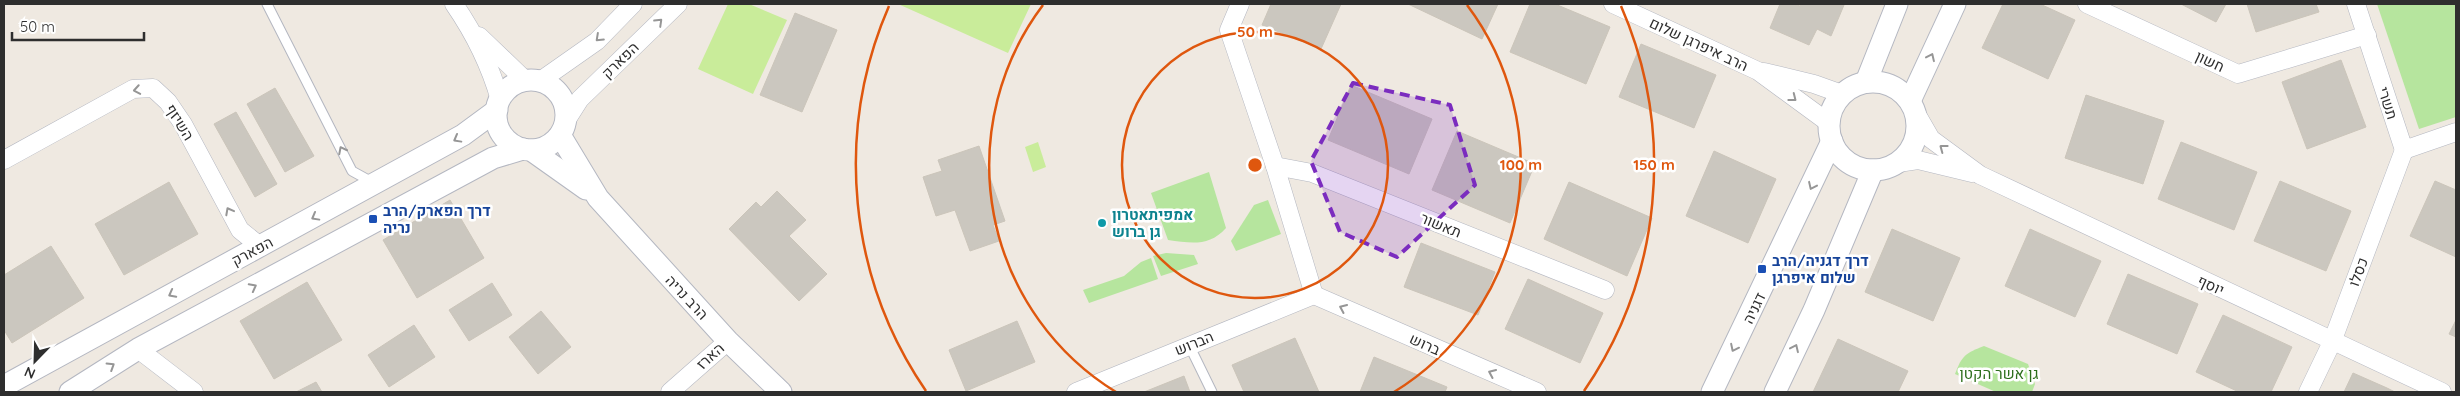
<svg xmlns="http://www.w3.org/2000/svg" width="2460" height="396" font-family="Quicksand,Heebo,sans-serif">
	<rect width="100%" height="100%" fill="#efe9e1"/>
	<g fill="#b6e59e">
		<polygon points="2377,4 2456,4 2456,117 2419,129"/>
		<path d="M1209,172L1226,228C1209,247 1191,243 1168,240L1151,193Z"/>
		<polygon points="1268,200 1281,234 1236,251 1231,241 1254,205"/>
		<polygon points="1166,253 1194,255 1198,264 1161,276 1153,256"/>
		<polygon points="1151,258 1158,279 1089,303 1083,290 1124,276 1141,262"/>
		<path d="M1984,346L2028,364L2035,384L2032,392H1996L1955,374C1962,355 1966,353 1984,346Z"/>
	</g>
	<g fill="#c9ec9a">
		<polygon points="728,4 749,4 787,20 753,94 698,69"/>
		<polygon points="898,4 1031,4 1008,53"/>
		<polygon points="1038,142 1046,167 1033,172 1025,147"/>
	</g>
	<g fill="#cbc7bf" stroke="#cbc5ba">
		<polygon points="1271,4 1341,4 1321,49 1262,25"/>
		<polygon points="1408,4 1498,4 1482,39"/>
		<polygon points="1530,4 1555,4 1610,27 1586,84 1510,52"/>
		<polygon points="1780,4 1793,4 1800,6 1801,4 1844,5 1831,36 1817,29 1809,45 1770,28"/>
		<polygon points="2003,4 2040,4 2075,20 2048,79 1982,48"/>
		<polygon points="2181,4 2226,4 2216,22"/>
		<polygon points="2247,4 2316,4 2319,12 2256,32"/>
		<polygon points="795,13 837,30 802,112 760,95"/>
		<polygon points="1641,44 1716,75 1694,128 1619,97"/>
		<polygon points="2341,60 2366,127 2307,149 2282,82"/>
		<polygon points="1351,85 1432,119 1409,174 1328,140"/>
		<polygon points="275,88 314,156 285,172 247,104"/>
		<polygon points="2086,95 2164,121 2143,184 2065,158"/>
		<polygon points="236,112 277,184 255,197 214,124"/>
		<polygon points="1457,131 1535,164 1510,223 1432,190"/>
		<polygon points="2181,142 2257,172 2234,230 2158,199"/>
		<polygon points="979,146 1005,221 993,225 999,241 970,251 955,210 936,216 923,177 942,171 938,160"/>
		<polygon points="1714,151 1776,179 1748,243 1686,216"/>
		<polygon points="2280,181 2351,211 2326,271 2254,241"/>
		<polygon points="2435,181 2456,190 2456,257 2410,236"/>
		<polygon points="169,182 198,234 124,275 95,224"/>
		<polygon points="1569,182 1652,218 1627,276 1544,239"/>
		<polygon points="777,191 806,220 789,236 827,274 799,301 729,229 756,202 761,207"/>
		<polygon points="450,200 484,258 417,298 383,240"/>
		<polygon points="1892,229 1960,258 1933,321 1865,292"/>
		<polygon points="2030,229 2101,261 2075,317 2005,286"/>
		<polygon points="1421,243 1495,272 1478,315 1404,287"/>
		<polygon points="51,246 84,298 12,343 4,330 4,275"/>
		<polygon points="2128,274 2198,304 2177,354 2107,324"/>
		<polygon points="1528,279 1603,313 1580,363 1505,329"/>
		<polygon points="307,282 342,340 274,379 240,321"/>
		<polygon points="492,283 512,315 469,341 449,310"/>
		<polygon points="541,311 571,347 538,374 509,337"/>
		<polygon points="2223,315 2292,347 2271,392 2239,392 2196,372"/>
		<polygon points="2456,320 2456,337 2449,334"/>
		<polygon points="1017,321 1035,362 966,391 949,350"/>
		<polygon points="414,325 435,357 389,387 368,355"/>
		<polygon points="1295,338 1319,392 1244,392 1232,365"/>
		<polygon points="1838,339 1908,371 1898,392 1813,392"/>
		<polygon points="1374,357 1447,387 1445,392 1360,392"/>
		<polygon points="2353,373 2387,388 2395,392 2344,392"/>
		<polygon points="1184,376 1190,392 1144,392"/>
		<polygon points="316,382 322,392 296,392"/>
	</g>
	<g fill="none" stroke-linecap="round" stroke-linejoin="round">
		<defs>
			<g id="service">
				<polyline points="267,4 352,171 372,182"/>
				<polyline points="1189,345 1212,392"/>
			</g>
			<g id="minor">
				<path d="M454,4C474,33 490,65 500,100"/>
				<polyline points="1240,4 1229,30 1275,166 1314,295"/>
				<polyline points="1613,4 1758,71 1829,123"/>
				<polyline points="2087,4 2238,74 2367,35"/>
				<polyline points="2356,4 2404,150 2456,132"/>
				<polyline points="479,36 526,81"/>
				<polyline points="1764,72 1814,84 1842,94"/>
				<polyline points="540,81 597,41 633,4"/>
				<polyline points="1916,113 1931,139 1980,175 2442,392"/>
				<polyline points="566,121 580,99 678,4"/>
				<polyline points="4,160 133,89 153,88 168,102 183,124 240,230 261,247"/>
				<polyline points="1898,163 1918,160 1972,173"/>
				<polyline points="1275,166 1312,173 1605,290"/>
				<polyline points="1314,295 1537,392"/>
				<polyline points="138,349 194,392"/>
				<polyline points="670,392 728,341"/>
				<polyline points="1076,392 1314,295"/>
				<polyline points="2308,392 2332,342 2404,150"/>
			</g>
			<g id="tertiary">
				<circle cx="531" cy="115" r="35"/>
				<polyline points="1866,82 1897,4"/>
				<circle cx="1873" cy="126" r="44"/>
				<polyline points="1910,101 1955,4"/>
				<polyline points="560,135 598,198 728,341 781,392"/>
				<polyline points="531,150 586,189"/>
				<polyline points="4,386 463,135 497,110"/>
				<polyline points="70,392 138,349 493,158 523,149"/>
				<polyline points="1712,392 1832,141"/>
				<polyline points="1775,392 1814,310 1873,170"/>
			</g>
		</defs>
		<use href="#service" stroke="#b4b7c1" stroke-width="11"/>
		<use href="#minor" stroke="#b4b7c1" stroke-width="19"/>
		<use href="#tertiary" stroke="#b4b7c1" stroke-width="23"/>
		<use href="#service" stroke="#fff" stroke-width="9"/>
		<use href="#minor" stroke="#fff" stroke-width="18"/>
		<use href="#tertiary" stroke="#fff" stroke-width="21"/>
	</g>
	<defs><path id="oneway-chevron" d="M-2-3.5L2.5 0L-2 3.5" fill="none" stroke-width="1.6" stroke-linecap="round" stroke-linejoin="round" transform="scale(1.25)"/></defs>
	<g stroke="#969696">
		<use href="#oneway-chevron" transform="translate(659 22) rotate(-44)"/>
		<use href="#oneway-chevron" transform="translate(599 38) rotate(137)"/>
		<use href="#oneway-chevron" transform="translate(1931 57) rotate(-65)"/>
		<use href="#oneway-chevron" transform="translate(137 90) rotate(170)"/>
		<use href="#oneway-chevron" transform="translate(1793 98) rotate(38)"/>
		<use href="#oneway-chevron" transform="translate(457 139) rotate(151)"/>
		<use href="#oneway-chevron" transform="translate(1943 148) rotate(-143)"/>
		<use href="#oneway-chevron" transform="translate(342 150) rotate(-117)"/>
		<use href="#oneway-chevron" transform="translate(1812 186) rotate(115)"/>
		<use href="#oneway-chevron" transform="translate(229 211) rotate(-118)"/>
		<use href="#oneway-chevron" transform="translate(315 217) rotate(151)"/>
		<use href="#oneway-chevron" transform="translate(253 287) rotate(-28)"/>
		<use href="#oneway-chevron" transform="translate(172 294) rotate(152)"/>
		<use href="#oneway-chevron" transform="translate(1343 308) rotate(-156)"/>
		<use href="#oneway-chevron" transform="translate(1734 348) rotate(116)"/>
		<use href="#oneway-chevron" transform="translate(1795 348) rotate(-65)"/>
		<use href="#oneway-chevron" transform="translate(111 366) rotate(-32)"/>
		<use href="#oneway-chevron" transform="translate(1492 373) rotate(-156)"/>
	</g>
	<path fill="#7b2cbf" fill-opacity="0.2" stroke="#7b2cbf" stroke-width="4" stroke-dasharray="10 6" stroke-linejoin="round" d="M1353,83L1450,105L1475,185L1397,257L1340,232L1311,161Z"/>
	<g fill="none" stroke="#df570e" stroke-width="2.5">
		<circle cx="1255" cy="165" r="133"/>
		<path d="M1116 392A266 266 0 0 1 1043 5M1467 5A266 266 0 0 1 1394 392"/>
		<path d="M926 391A399 399 0 0 1 889 6M1621 6A399 399 0 0 1 1584 391"/>
	</g>
	<g fill="#1a4fb4" stroke="#fff" stroke-width="2">
		<rect x="368" y="214" width="10" height="10" rx="2.5"/>
		<rect x="1757" y="264" width="10" height="10" rx="2.5"/>
	</g>
	<circle fill="#0f9aa8" stroke="#fff" stroke-width="2" cx="1102" cy="223" r="5"/>
	<g text-anchor="middle" dominant-baseline="central" stroke-width="5" stroke-linejoin="round" paint-order="stroke">
		<g font-size="15" fill="#2e2e2e" stroke="#fff">
			<text transform="translate(1699 44) rotate(25)">הרב איפרגן שלום</text>
			<text transform="translate(620 60) rotate(-44)">הפארק</text>
			<text transform="translate(2210 61) rotate(25)">חשון</text>
			<text transform="translate(2388 103) rotate(72)">תשרי</text>
			<text transform="translate(180 122) rotate(58)">השיזף</text>
			<text transform="translate(1441 225) rotate(22)">תאשור</text>
			<text transform="translate(252 251) rotate(-28)">הפארק</text>
			<text transform="translate(2358 272) rotate(-70)">כסלו</text>
			<text transform="translate(2211 285) rotate(25)">יוסף</text>
			<text transform="translate(687 297) rotate(47)">הרב נריה</text>
			<text transform="translate(1754 308) rotate(-64)">דגניה</text>
			<text transform="translate(1194 343) rotate(-22)">הברוש</text>
			<text transform="translate(1425 344) rotate(24)">ברוש</text>
			<text transform="translate(710 356) rotate(-42)">הארז</text>
		</g>
		<g font-size="15" font-weight="bold" fill="#164399" stroke="#fff" text-anchor="start">
			<text x="383" y="210">דרך הפארק/הרב<tspan x="383" dy="17">נריה</tspan></text>
			<text x="1772" y="260">דרך דגניה/הרב<tspan x="1772" dy="17">שלום איפרגן</tspan></text>
		</g>
		<g font-size="15" font-weight="bold" fill="#0d838f" stroke="#fff" text-anchor="start">
			<text x="1112" y="214">אמפיתאטרון<tspan x="1112" dy="17">גן ברוש</tspan></text>
		</g>
		<g font-size="15" fill="#2c6e1b" stroke="#fff">
			<text x="1999" y="373">גן אשר הקטן</text>
		</g>
	</g>
	<circle cx="1255" cy="165" r="8" fill="#df570e" stroke="#fff" stroke-width="2.5"/>
	<g font-size="15" text-anchor="middle" font-weight="bold" fill="#df570e" stroke="#fff" stroke-width="5" stroke-linejoin="round" paint-order="stroke">
		<text x="1255" y="37">50 m</text>
		<text x="1521" y="170">100 m</text>
		<text x="1654" y="170">150 m</text>
	</g>
	<rect width="2460" height="396" fill="none" stroke="#2e2e2e" stroke-width="10"/>
	<g transform="translate(35 361) rotate(203)" stroke="#ffffff" stroke-width="4" paint-order="stroke">
	<path d="M0-4L9 19L0 12L-9 19Z" fill="#2e2e2e"/>
	<text y="-8" font-size="14" font-weight="bold" text-anchor="middle" fill="#2e2e2e">N</text>
	</g>
	<path d="M12 32v8h132v-8" fill="none" stroke="#2e2e2e" stroke-width="2.5"/>
	<text x="20" y="32" font-size="15" fill="#2e2e2e" stroke="#ffffff" stroke-width="4" paint-order="stroke">50 m</text>
</svg>
